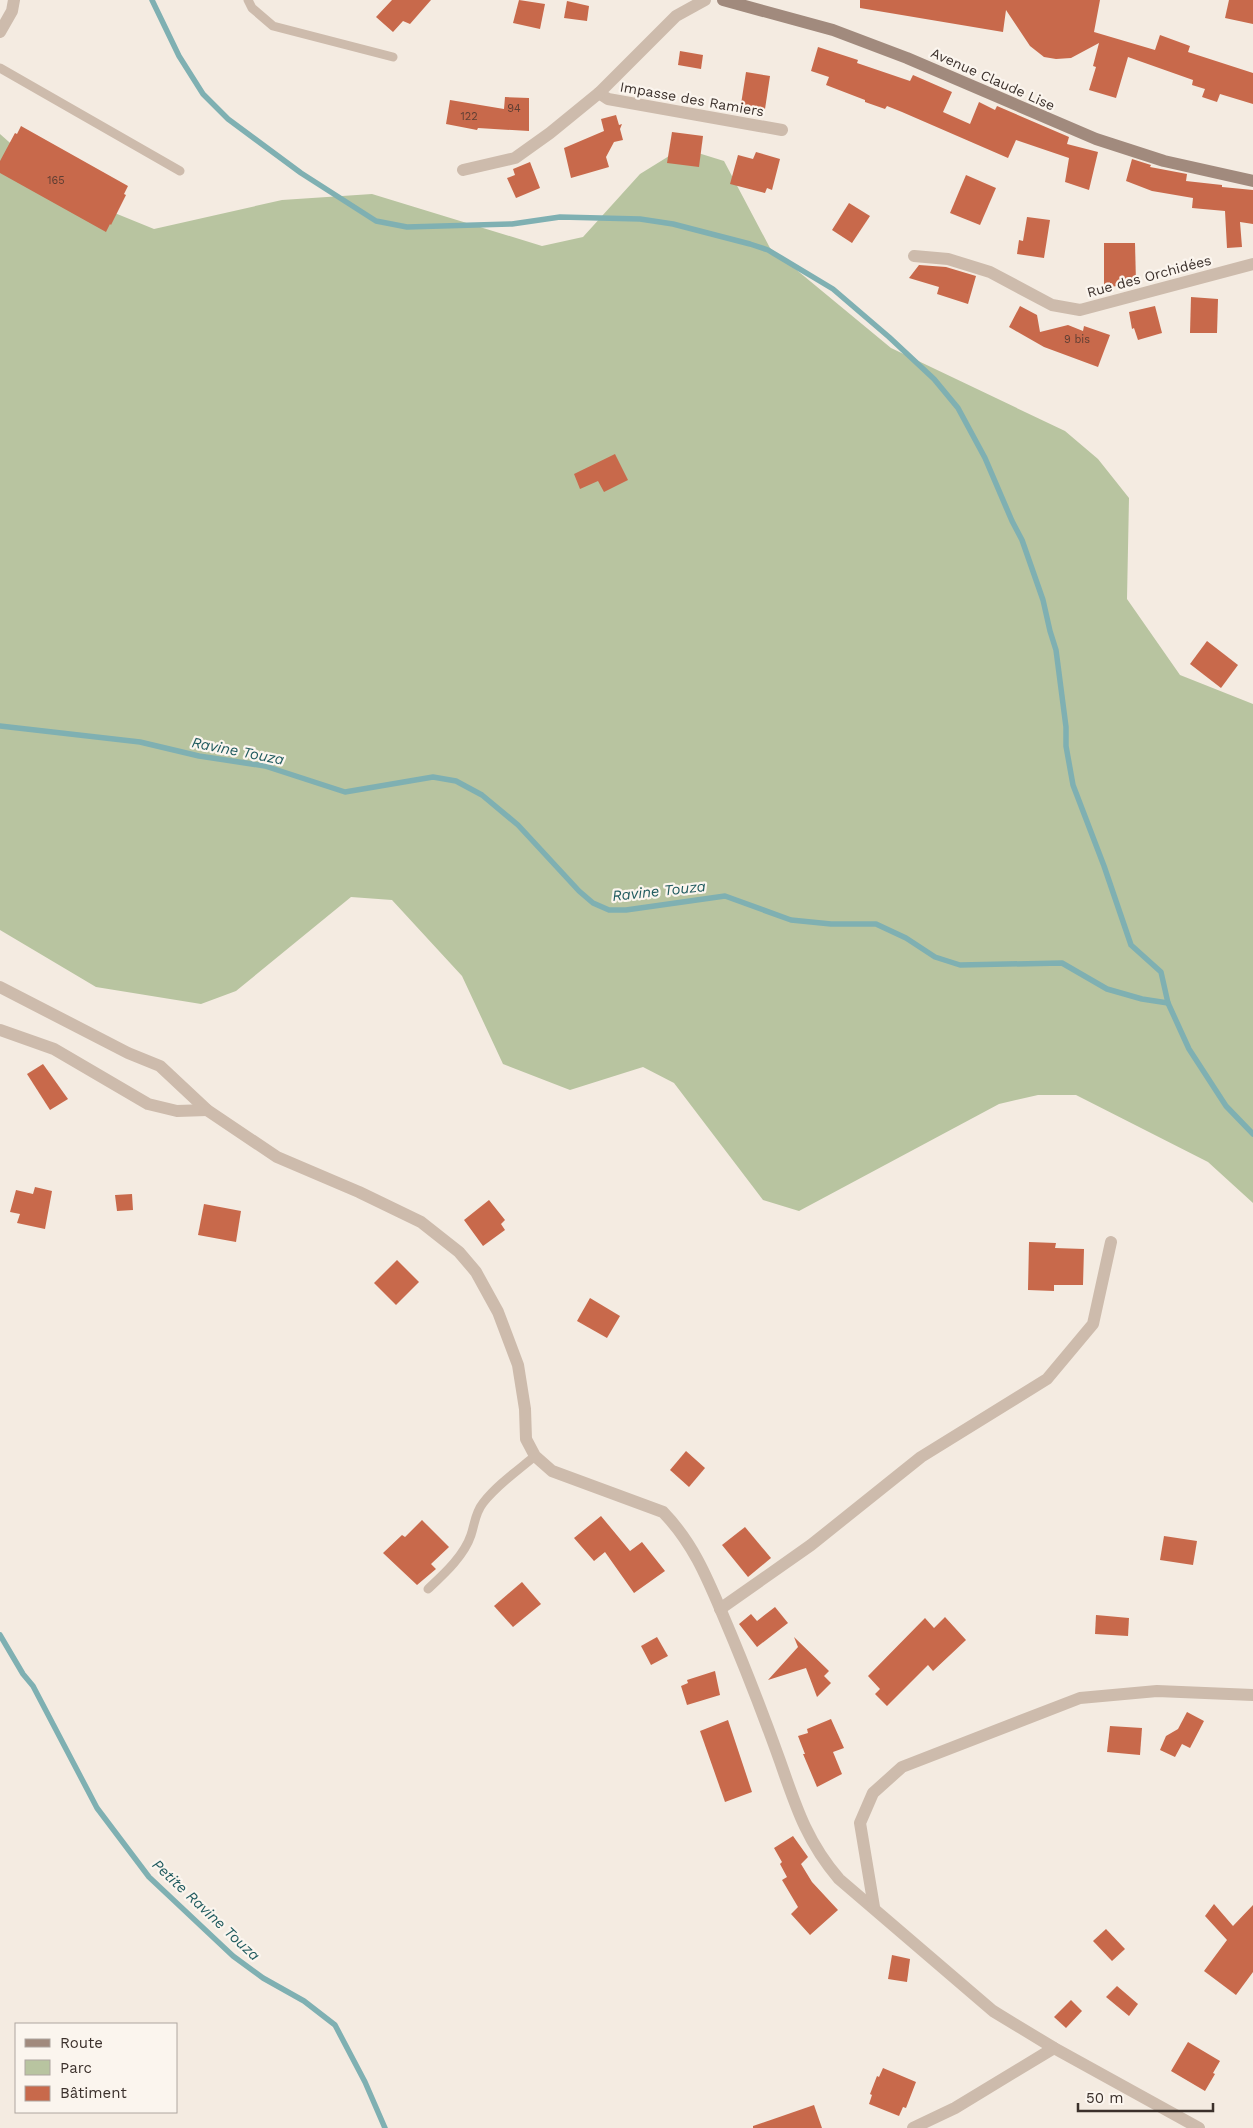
<svg xmlns="http://www.w3.org/2000/svg" width="1253" height="2128" font-family="'Work Sans',sans-serif">
	<rect width="100%" height="100%" fill="#f4ebe1"/>
	<polygon fill="#b8c4a0" points="0,134 68,194 154,229 282,200 372,194 542,246 583,237 640,174 682,148 724,161 770,248 891,348 1065,431 1098,459 1129,498 1127,599 1180,675 1253,704 1253,1203 1208,1162 1076,1095 1038,1095 999,1104 799,1211 763,1200 674,1083 643,1067 570,1090 503,1064 462,976 392,900 351,897 236,991 201,1004 96,987 0,930"/>
	<g fill="none" stroke-linecap="round" stroke-linejoin="round">
		<g stroke="#7fb0b2" stroke-width="5.5">
			<polyline points="152,0 179,56 203,94 228,119 301,173 376,221 407,227 512,224 560,217 640,219 673,224 750,244 768,250 833,289 889,337 934,379 958,408 985,458 1012,521 1022,540 1043,600 1050,631 1056,650 1066,727 1066,746 1073,785 1104,866 1131,945 1161,972 1168,1003 1189,1049 1226,1106 1253,1134"/>
			<polyline points="0,726 140,742 199,756 265,766 345,792 433,777 456,781 482,795 518,825 579,891 593,903 609,910 626,910 725,896 791,920 831,924 876,924 906,938 935,957 960,965 1062,963 1107,989 1142,999 1168,1003"/>
			<polyline points="0,1635 23,1674 33,1686 97,1808 149,1877 233,1956 263,1978 304,2001 335,2025 365,2082 385,2128"/>
		</g>
	</g>
	<g fill="#c8694b">
		<polygon points="392,0 431,0 410,24 403,21 393,32 376,17"/>
		<polygon points="519,0 545,4 540,29 513,23"/>
		<polygon points="860,0 1100,0 1094,32 1155,50 1160,35 1190,46 1188,52 1253,73 1253,104 1220,94 1217,102 1202,97 1205,89 1192,85 1193,80 1128,57 1116,98 1089,90 1096,67 1093,66 1099,43 1071,58 1056,59 1044,57 1030,46 1006,10 1003,32 860,8"/>
		<polygon points="1229,0 1253,0 1253,24 1225,18"/>
		<polygon points="567,1 589,6 587,21 564,18"/>
		<polygon points="818,47 858,60 857,63 910,81 913,75 952,92 943,112 970,124 979,102 995,110 997,106 1069,137 1067,144 1098,152 1089,190 1065,182 1069,158 1016,140 1008,158 902,112 887,106 885,109 865,102 865,100 826,85 829,77 811,71"/>
		<polygon points="680,51 703,55 701,69 678,65"/>
		<polygon points="746,72 770,76 765,109 741,104"/>
		<polygon points="505,97 529,98 529,131 478,128 477,130 446,124 450,100 504,109"/>
		<polygon points="616,115 619,125 622,124 620,129 623,140 614,142 606,157 609,167 571,178 564,148 604,131 601,119"/>
		<polygon points="21,126 128,186 124,194 126,195 111,225 110,224 106,232 0,173 0,161 15,133 17,134"/>
		<polygon points="672,132 703,136 699,167 667,163"/>
		<polygon points="756,152 780,159 772,190 767,188 765,193 730,184 738,155 753,159"/>
		<polygon points="1132,159 1151,165 1150,167 1187,174 1186,181 1222,185 1222,187 1253,190 1253,224 1240,222 1242,247 1227,248 1225,211 1192,208 1193,198 1152,191 1126,181"/>
		<polygon points="530,162 540,188 516,198 507,178 515,175 513,169"/>
		<polygon points="966,175 996,188 980,225 950,213"/>
		<polygon points="849,203 870,216 852,243 832,230"/>
		<polygon points="1027,217 1050,220 1044,258 1017,254 1019,240 1023,241"/>
		<polygon points="1104,243 1135,243 1136,283 1104,288"/>
		<polygon points="919,265 946,267 976,276 968,304 937,294 939,287 909,278"/>
		<polygon points="1191,297 1218,299 1217,333 1190,333"/>
		<polygon points="1020,306 1037,315 1040,332 1068,325 1083,331 1084,326 1110,335 1098,367 1044,347 1009,327"/>
		<polygon points="1155,306 1162,333 1138,340 1134,328 1132,329 1129,312"/>
		<polygon points="615,454 628,480 604,492 598,481 580,489 574,474"/>
		<polygon points="1207,641 1238,665 1221,688 1190,664"/>
		<polygon points="43,1064 68,1099 50,1110 27,1074"/>
		<polygon points="35,1187 52,1191 45,1229 17,1223 20,1214 10,1212 16,1190 33,1194"/>
		<polygon points="132,1194 133,1210 117,1211 115,1195"/>
		<polygon points="489,1200 505,1220 501,1224 505,1230 483,1246 464,1220"/>
		<polygon points="204,1204 241,1211 236,1242 198,1235"/>
		<polygon points="1029,1242 1056,1243 1055,1248 1084,1249 1083,1285 1054,1285 1054,1291 1028,1290"/>
		<polygon points="397,1260 419,1282 396,1305 374,1283"/>
		<polygon points="590,1298 620,1316 607,1338 577,1321"/>
		<polygon points="686,1451 705,1468 689,1487 670,1470"/>
		<polygon points="601,1516 630,1551 642,1542 665,1571 634,1593 605,1552 594,1561 574,1538"/>
		<polygon points="422,1520 449,1547 431,1564 436,1569 417,1585 383,1553 402,1535 405,1537"/>
		<polygon points="745,1527 771,1558 748,1577 722,1545"/>
		<polygon points="1164,1536 1197,1541 1193,1565 1160,1560"/>
		<polygon points="522,1582 541,1604 513,1627 494,1606"/>
		<polygon points="775,1607 788,1623 757,1647 739,1624 751,1614 757,1621"/>
		<polygon points="1096,1615 1129,1618 1128,1636 1095,1634"/>
		<polygon points="945,1617 966,1640 933,1671 928,1665 887,1706 875,1694 880,1689 868,1676 925,1618 934,1628"/>
		<polygon points="657,1637 668,1656 651,1665 641,1646"/>
		<polygon points="794,1637 829,1671 824,1676 831,1683 817,1697 806,1668 768,1680 798,1647"/>
		<polygon points="715,1671 720,1695 687,1705 681,1686 688,1683 687,1680"/>
		<polygon points="1187,1712 1204,1721 1190,1748 1182,1744 1175,1757 1160,1750 1166,1736 1178,1729"/>
		<polygon points="831,1719 844,1748 833,1752 842,1774 817,1787 803,1754 805,1754 798,1736 808,1733 807,1729"/>
		<polygon points="728,1720 752,1792 725,1802 700,1731"/>
		<polygon points="1110,1726 1142,1728 1140,1755 1107,1752"/>
		<polygon points="793,1836 808,1857 801,1864 812,1882 838,1910 810,1935 791,1914 798,1907 782,1880 787,1877 780,1864 782,1862 774,1848"/>
		<polygon points="1214,1904 1233,1926 1253,1905 1253,1972 1236,1995 1204,1971 1227,1940 1205,1916"/>
		<polygon points="1106,1929 1125,1949 1112,1961 1093,1941"/>
		<polygon points="892,1955 910,1959 907,1982 888,1979"/>
		<polygon points="1117,1986 1138,2004 1129,2016 1106,1997"/>
		<polygon points="1071,2000 1082,2011 1066,2028 1054,2017"/>
		<polygon points="1188,2042 1220,2061 1213,2073 1215,2074 1205,2091 1171,2071"/>
		<polygon points="883,2068 916,2082 906,2108 903,2107 899,2116 869,2104 872,2095 870,2094 877,2076 879,2077"/>
		<polygon points="814,2105 822,2128 753,2128 753,2126"/>
	</g>
	<g fill="none" stroke-linecap="round" stroke-linejoin="round">
		<g stroke="#cdbbac" stroke-width="9">
			<polyline points="248,0 252,8 273,26 393,57"/>
			<polyline points="0,68 180,171"/>
			<path d="M428,1589C444,1574 464,1556 471,1535C475,1523 475,1513 483,1503C497,1485 517,1471 535,1456"/>
		</g>
		<g stroke="#cdbbac" stroke-width="12">
			<polyline points="705,0 676,16 599,93 608,99 782,130"/>
			<polyline points="0,32 12,11 14,0"/>
			<polyline points="463,170 515,158 550,133 599,93"/>
			<polyline points="914,256 948,259 990,272 1052,305 1080,310 1253,264"/>
			<path d="M0,987L128,1053L160,1066L207,1110L277,1157L359,1192L421,1222L459,1252L476,1272L498,1312L518,1365L525,1409L526,1439L535,1456L552,1471L663,1512C692,1542 706,1575 722,1613C743,1662 762,1711 780,1761C796,1807 807,1842 839,1879L993,2011L1054,2048L1199,2128"/>
			<polyline points="0,1030 54,1049 148,1104 177,1111 207,1110"/>
			<polyline points="720,1609 811,1545 921,1457 1047,1379 1093,1324 1111,1242"/>
			<polyline points="874,1907 860,1823 873,1793 902,1767 1080,1698 1157,1691 1253,1695"/>
			<polyline points="913,2128 955,2108 1054,2048"/>
		</g>
		<polyline stroke="#a18a7d" stroke-width="12" points="723,0 833,30 907,58 1096,139 1164,161 1253,181"/>
	</g>
	<g text-anchor="middle" dominant-baseline="central" stroke-width="4.5" stroke-linejoin="round" paint-order="stroke">
		<g font-size="11" fill="#5e3e33">
			<text x="514" y="108">94</text>
			<text x="469" y="116">122</text>
			<text x="56" y="180">165</text>
			<text x="1077" y="339">9 bis</text>
		</g>
		<g font-size="14" fill="#3b302b" stroke="#fbf5ee">
			<text transform="translate(993 79) rotate(24)">Avenue Claude Lise</text>
			<text transform="translate(692 99) rotate(10)">Impasse des Ramiers</text>
			<text transform="translate(1149 276) rotate(-15)">Rue des Orchidées</text>
		</g>
		<g font-size="15" font-style="italic" fill="#1f5a5e" stroke="#fbf5ee">
			<text transform="translate(238 751) rotate(11)">Ravine Touza</text>
			<text transform="translate(659 891) rotate(-6)">Ravine Touza</text>
			<text transform="translate(206 1910) rotate(43)">Petite Ravine Touza</text>
		</g>
	</g>
	<rect x="15" y="2023" width="162" height="90" fill="#fbf5ee" stroke="#aea6a0"/>
	<rect x="25" y="2039" width="25" height="8" fill="#a18a7d" stroke="#aea6a0"/>
	<text x="60" y="2048" font-size="15" fill="#3b302b">Route</text>
	<rect x="25" y="2060" width="25" height="15" fill="#b8c4a0" stroke="#aea6a0"/>
	<text x="60" y="2073" font-size="15" fill="#3b302b">Parc</text>
	<rect x="25" y="2086" width="25" height="15" fill="#c8694b" stroke="#aea6a0"/>
	<text x="60" y="2098" font-size="15" fill="#3b302b">Bâtiment</text>
	<path d="M1078 2103v8h135v-8" fill="none" stroke="#3b302b" stroke-width="2.5"/>
	<text x="1086" y="2103" font-size="15" fill="#3b302b" stroke="#fbf5ee" stroke-width="4" paint-order="stroke">50 m</text>
</svg>
